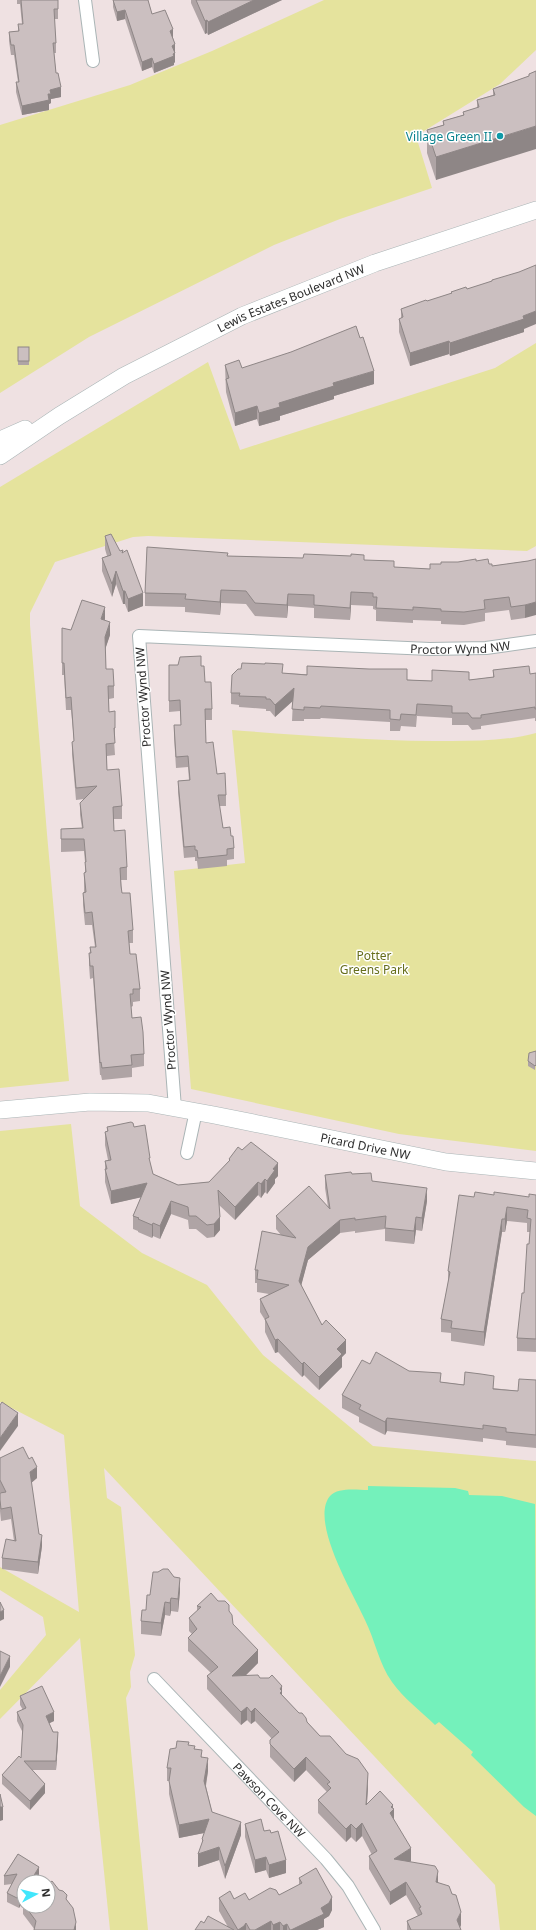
<svg xmlns="http://www.w3.org/2000/svg" width="536" height="1930" font-family="'Noto Sans',sans-serif">
	<rect width="100%" height="100%" fill="#efe1e2"/>
	<g fill="#e5e39d">
		<polygon points="324,0 536,0 536,50 500,84 416,136 432,188 340,219 274,245 89,337 0,393 0,125 130,85 212,51"/>
		<polygon points="536,343 536,546 527,551 148,536 133,537 55,562 30,613 30,625 47,834 69,1081 0,1088 0,487 208,362 240,450 495,368"/>
		<path d="M232,730C299,735 366,740 433,741C468,741 502,742 536,733V1151L399,1134L191,1089L174,871L245,863Z"/>
		<polygon points="71,1124 80,1206 142,1253 207,1285 263,1355 373,1446 536,1461 536,1930 500,1930 495,1885 104,1468 107,1498 121,1507 135,1655 130,1672 131,1687 126,1698 148,1930 110,1930 80,1638 0,1719 0,1690 46,1635 43,1617 0,1590 0,1567 79,1612 64,1435 0,1402 0,1131"/>
	</g>
	<path fill="#74f1bb" d="M368,1486L455,1488L468,1491L469,1495L502,1496L535,1504L536,1816L524,1807L471,1755L473,1752L439,1722L435,1725C421,1711 403,1698 392,1682C379,1664 375,1640 365,1620C354,1595 309,1521 330,1496C338,1487 357,1490 368,1490Z"/>
	<g fill="none" stroke-linecap="round" stroke-linejoin="round">
		<defs>
			<g id="street">
				<polyline points="85,0 93,61"/>
				<path id="s1" d="M175,1108L139,636L430,649L486,648L536,641"/>
				<polyline points="187,1153 196,1111"/>
				<path id="s2" d="M154,1679L326,1859L348,1886L374,1930"/>
			</g>
			<g id="secondary">
				<polyline points="0,440 25,429"/>
				<path id="s3" d="M0,456L59,416L124,376L242,316L375,263L536,210"/>
				<path id="s4" d="M0,1110L90,1102L148,1103L214,1115L446,1162L536,1171"/>
			</g>
		</defs>
		<use href="#street" stroke="#aab5b6" stroke-width="14"/>
		<use href="#secondary" stroke="#aab5b6" stroke-width="18"/>
		<use href="#street" stroke="#fff" stroke-width="12"/>
		<use href="#secondary" stroke="#fff" stroke-width="17"/>
	</g>
	<g fill="#afa4a5">
		<polygon points="17,0 58,0 58,19 54,19 56,43 56,53 54,53 56,73 61,97 51,99 51,103 49,104 49,110 22,115 16,92 16,82 18,82 14,55 11,55 9,41 9,32 18,31 18,24 22,24 20,4 17,4"/>
		<polygon points="113,0 148,0 152,14 173,38 175,44 175,62 174,63 174,65 154,73 152,67 142,71 125,19 117,21 113,7"/>
		<polygon points="191,0 282,0 208,35 207,33 205,34 191,3"/>
		<polygon points="536,71 436,180 427,153 427,130 443,125 443,121 463,115 463,112 477,108 477,100 493,95 493,89 529,76 529,74"/>
		<polygon points="492,280 524,329 524,332 450,356 449,354 410,366 399,332 399,319 401,318 401,309 451,294 451,292 467,289 492,282"/>
		<rect x="18" y="347" width="11" height="18"/>
		<polygon points="225,365 242,368 374,384 334,396 334,399 280,416 280,420 259,426 257,419 235,426 226,392"/>
		<polygon points="105,536 120,551 123,552 143,606 128,612 125,604 123,604 116,584 112,597 102,571 102,558 107,556 105,549"/>
		<polygon points="228,556 364,560 394,567 430,569 441,564 458,562 476,561 492,566 528,561 525,618 511,620 509,610 485,613 485,621 464,625 441,624 441,621 413,620 413,623 376,621 376,610 373,609 373,606 351,605 350,620 314,618 314,608 288,606 287,618 255,616 246,604 221,603 220,615 185,612 185,607 145,606 145,593"/>
		<polygon points="105,619 104,621 110,635 105,649 106,669 114,686 114,698 109,699 109,712 115,728 115,740 114,740 115,755 107,756 107,770 122,806 122,819 114,819 114,831 127,867 127,880 121,880 122,893 133,930 133,943 129,943 130,954 140,989 140,1001 133,1002 133,1006 131,1007 132,1018 144,1054 144,1066 132,1068 132,1077 102,1080 101,1075 100,1075 93,978 90,979 89,965 89,953 90,953 90,947 95,947 92,925 85,925 83,905 83,893 84,892 84,873 85,872 85,862 84,851 61,852 61,829 82,828 80,815 80,803 84,799 76,800 72,754 72,742 74,741 71,710 66,710 64,675 62,675 62,628 71,630"/>
		<polygon points="169,665 201,666 212,709 212,720 205,720 206,743 217,774 226,795 226,806 219,806 223,828 231,836 234,848 234,859 227,860 227,866 198,869 197,861 195,861 195,857 184,858 178,792 178,781 189,780 188,767 176,768 174,736 174,725 181,725 180,711 169,712"/>
		<polygon points="493,670 530,674 536,673 536,721 535,721 535,718 481,726 481,729 472,730 468,725 452,725 452,718 417,716 416,727 401,726 400,731 390,731 390,722 321,718 320,719 304,719 304,721 292,721 293,700 275,717 270,711 266,711 266,709 239,707 239,705 231,704 231,693 283,673 432,681 469,680 493,677"/>
		<polygon points="536,1051 535,1070 528,1066 528,1061"/>
		<polygon points="107,1127 134,1127 150,1164 153,1174 178,1185 209,1182 229,1162 229,1159 278,1176 275,1179 275,1183 267,1194 265,1192 261,1198 258,1195 235,1220 219,1205 220,1230 214,1237 207,1238 196,1229 189,1229 188,1220 171,1214 160,1239 153,1236 152,1238 138,1232 138,1231 133,1229 133,1216 141,1197 111,1204 105,1182 105,1161 108,1160 105,1145 105,1132 107,1131"/>
		<polygon points="352,1174 372,1181 427,1201 422,1231 416,1230 414,1244 385,1241 385,1229 355,1233 355,1231 340,1233 308,1260 301,1285 322,1325 346,1353 342,1357 342,1367 319,1390 304,1375 302,1377 278,1352 275,1353 265,1332 265,1320 260,1312 260,1299 269,1294 257,1292 257,1283 255,1283 255,1270 281,1235 276,1229 276,1216 328,1207 325,1188 325,1175"/>
		<polygon points="494,1195 529,1197 536,1195 536,1352 517,1351 517,1338 524,1293 529,1244 530,1232 527,1232 527,1223 507,1221 505,1232 502,1232 484,1346 451,1341 451,1333 441,1332 441,1319 448,1283 448,1271 474,1197"/>
		<polygon points="370,1364 409,1371 441,1382 518,1391 536,1380 536,1448 506,1445 506,1441 483,1438 483,1442 387,1431 385,1435 359,1422 359,1417 342,1408 342,1395"/>
		<polygon points="0,1458 37,1478 31,1483 39,1534 42,1546 38,1574 2,1569 2,1558 14,1541 11,1519 1,1521 0,1511 0,1493 1,1493 0,1492"/>
		<polygon points="180,1591 178,1612 171,1611 170,1616 165,1615 161,1636 141,1634 141,1621 146,1610"/>
		<polygon points="218,1601 229,1611 233,1624 258,1663 246,1675 260,1678 282,1686 282,1695 320,1736 368,1786 367,1804 393,1808 394,1820 411,1861 410,1862 438,1882 461,1925 460,1927 461,1930 407,1930 407,1921 418,1916 406,1895 390,1905 369,1869 369,1856 372,1855 362,1836 356,1842 351,1837 346,1842 318,1813 318,1800 327,1792 306,1770 294,1782 270,1757 270,1740 272,1739 255,1721 251,1724 247,1720 241,1725 207,1689 207,1676 211,1673 188,1651 188,1638 192,1634 189,1631 189,1618 197,1611 197,1606"/>
		<polygon points="20,1696 54,1721 49,1723 58,1741 56,1770 32,1770 45,1793 30,1810 2,1784 2,1775 21,1758 23,1733 17,1721 17,1712 23,1710 20,1705"/>
		<polygon points="189,1745 195,1749 202,1757 208,1771 206,1786 212,1812 241,1835 225,1879 219,1860 198,1867 202,1844 202,1839 204,1833 179,1838 169,1794 169,1781 167,1781 167,1768"/>
		<polygon points="245,1824 271,1833 286,1873 269,1878 266,1870 255,1873 245,1837"/>
		<polygon points="18,1854 39,1876 36,1882 24,1882 24,1900 19,1908 7,1902 7,1893 12,1884 4,1885 4,1876"/>
		<polygon points="299,1878 332,1910 329,1916 324,1919 324,1927 317,1930 195,1930 204,1923 228,1927 219,1911 219,1898 249,1900 279,1895 299,1885"/>
		<polygon points="67,1900 76,1930 35,1930 23,1914 23,1903 24,1902 24,1906 48,1906"/>
	</g>
	<g fill="#8e8686">
		<polygon points="254,0 282,0 208,35 208,22"/>
		<polygon points="125,10 125,19 117,21 117,12"/>
		<polygon points="207,20 207,33 205,34 205,21"/>
		<polygon points="173,29 173,38 170,40 170,31"/>
		<polygon points="175,44 175,62 174,63 174,65 154,73 154,64 172,46"/>
		<polygon points="152,58 152,67 142,71 142,62"/>
		<polygon points="61,87 61,97 51,99 51,103 49,104 49,110 22,115 22,106 48,94 50,90"/>
		<polygon points="536,126 536,149 436,180 436,157"/>
		<polygon points="536,311 536,324 524,329 524,332 450,356 450,343"/>
		<polygon points="449,341 449,354 410,366 410,353"/>
		<polygon points="374,371 374,384 334,396 334,399 280,416 280,420 259,426 259,413 279,403 333,383"/>
		<polygon points="257,406 257,419 235,426 235,413"/>
		<polygon points="116,571 116,584 112,597 112,584"/>
		<polygon points="221,590 221,603 220,615 220,602"/>
		<rect x="123" y="591" width="2" height="13"/>
		<polygon points="351,592 351,605 350,620 350,608"/>
		<polygon points="143,593 143,606 128,612 128,599"/>
		<polygon points="288,594 288,606 287,618 287,605"/>
		<polygon points="536,602 536,615 525,618 525,605"/>
		<polygon points="105,607 105,619 101,632 101,619"/>
		<polygon points="110,622 110,635 105,650 105,637"/>
		<polygon points="294,688 294,700 275,717 275,705"/>
		<polygon points="278,1163 278,1176 275,1179 275,1183 267,1194 267,1181 273,1169"/>
		<polygon points="265,1179 265,1192 261,1198 261,1184"/>
		<polygon points="258,1182 258,1195 235,1220 235,1207"/>
		<polygon points="147,1183 147,1196 111,1204 111,1191"/>
		<polygon points="427,1188 427,1201 422,1231 422,1218"/>
		<polygon points="171,1201 171,1214 160,1239 160,1226"/>
		<polygon points="507,1207 507,1221 505,1232 505,1219"/>
		<polygon points="220,1217 220,1230 214,1237 214,1224"/>
		<polygon points="416,1217 416,1230 414,1244 414,1231"/>
		<polygon points="502,1219 502,1232 484,1346 484,1332"/>
		<polygon points="340,1220 340,1233 308,1260 299,1294 299,1281 308,1247"/>
		<polygon points="153,1223 153,1236 152,1238 152,1225"/>
		<polygon points="278,1339 278,1352 275,1353 275,1340"/>
		<polygon points="346,1340 346,1353 342,1357 342,1367 319,1390 319,1377 337,1349"/>
		<polygon points="304,1362 304,1375 302,1377 302,1364"/>
		<polygon points="18,1413 18,1426 0,1451 0,1438"/>
		<polygon points="387,1418 387,1431 385,1435 385,1422"/>
		<polygon points="37,1467 37,1478 30,1484 30,1472"/>
		<polygon points="42,1535 42,1546 38,1574 38,1562"/>
		<polygon points="180,1578 180,1591 178,1612 178,1599"/>
		<polygon points="171,1598 171,1611 170,1616 170,1603"/>
		<polygon points="165,1602 165,1615 161,1636 161,1623"/>
		<polygon points="4,1610 4,1619 0,1621 0,1612"/>
		<polygon points="258,1650 258,1663 232,1689 232,1676"/>
		<polygon points="10,1656 10,1667 0,1687 0,1676"/>
		<polygon points="282,1686 282,1704 280,1689"/>
		<polygon points="247,1707 247,1720 241,1725 241,1712"/>
		<polygon points="255,1708 255,1721 251,1724 251,1712"/>
		<polygon points="54,1712 54,1721 46,1725 46,1716"/>
		<polygon points="58,1732 58,1741 56,1770 56,1761"/>
		<polygon points="306,1757 306,1770 294,1782 294,1769"/>
		<polygon points="208,1758 208,1771 204,1795 204,1781"/>
		<polygon points="368,1773 368,1786 366,1818 366,1805"/>
		<polygon points="45,1784 45,1793 30,1810 30,1801"/>
		<polygon points="393,1805 393,1810 394,1809 394,1822 390,1813 391,1807"/>
		<polygon points="0,1807 3,1807 3,1820 0,1821"/>
		<polygon points="209,1819 209,1832 179,1838 179,1825"/>
		<polygon points="241,1822 241,1835 225,1879 225,1866"/>
		<polygon points="362,1823 362,1836 356,1842 356,1829"/>
		<polygon points="351,1824 351,1837 346,1842 346,1829"/>
		<polygon points="219,1847 219,1860 198,1867 198,1854"/>
		<polygon points="411,1848 411,1861 394,1872 394,1859"/>
		<polygon points="266,1857 266,1870 255,1873 255,1860"/>
		<polygon points="286,1860 286,1873 269,1878 269,1865"/>
		<polygon points="39,1867 39,1876 36,1882 30,1882"/>
		<polygon points="438,1871 438,1884 436,1882"/>
		<polygon points="406,1882 406,1895 390,1905 390,1892"/>
		<polygon points="24,1891 24,1900 19,1908 19,1899"/>
		<polygon points="332,1897 332,1910 329,1916 324,1919 324,1927 317,1930 291,1930"/>
		<polygon points="461,1912 461,1925 459,1930 457,1920"/>
		<polygon points="271,1921 271,1930 255,1930"/>
		<polygon points="76,1922 76,1930 74,1930"/>
		<polygon points="280,1922 280,1930 273,1930 273,1925"/>
		<polygon points="246,1923 246,1930 238,1930"/>
		<polygon points="287,1924 287,1930 283,1930 283,1926"/>
	</g>
	<g fill="#cbbfc0" stroke="#8e8686">
		<polygon points="21,0 58,0 58,9 54,9 56,43 53,43 56,73 58,73 61,87 50,90 51,94 48,94 49,100 22,106 16,82 19,82 14,45 11,45 9,32 19,31 18,24 23,24"/>
		<polygon points="113,0 148,0 152,14 165,10 173,29 170,31 175,44 172,46 175,53 173,54 174,56 154,64 152,58 142,62 125,10 117,12"/>
		<polygon points="196,0 254,0 208,22 207,20 205,21"/>
		<polygon points="536,71 536,126 436,157 427,130 444,125 443,121 464,115 463,112 479,107 477,100 495,95 493,89 529,76 529,74"/>
		<polygon points="536,265 536,311 523,316 524,319 450,343 449,341 410,353 399,319 403,317 401,309 426,300 427,301 452,293 451,292 466,287 467,289 492,281 492,280 519,272"/>
		<polygon points="356,326 360,338 363,337 374,371 333,383 334,386 279,403 280,407 259,413 257,406 235,413 226,379 229,378 225,365 239,360 242,368 291,352"/>
		<rect x="18" y="347" width="11" height="14"/>
		<polygon points="111,534 120,551 123,550 122,553 127,550 143,593 128,599 125,591 123,591 116,571 112,584 102,558 111,555 105,536"/>
		<polygon points="147,547 228,553 227,556 303,558 304,554 351,556 351,554 364,555 364,560 394,561 394,567 430,569 430,564 441,564 441,562 458,562 476,559 476,561 488,559 489,564 492,564 492,566 528,561 536,559 536,602 525,605 511,607 509,597 484,600 485,609 464,612 441,611 441,609 413,607 413,610 376,608 377,597 373,597 373,593 351,592 350,608 314,605 314,595 288,594 287,605 255,603 246,591 221,590 220,602 185,599 186,594 145,593"/>
		<polygon points="82,600 105,607 101,619 110,622 105,637 106,669 113,669 114,686 108,686 109,712 115,711 115,728 114,728 115,743 106,744 107,770 119,769 122,806 113,807 114,831 125,830 127,867 120,868 121,886 122,893 130,893 133,930 128,931 130,954 136,954 140,989 133,989 133,994 130,994 132,1018 141,1017 143,1032 144,1054 131,1055 132,1065 102,1068 101,1062 100,1063 93,966 90,966 89,953 91,953 90,947 96,947 92,912 85,913 83,893 86,892 84,873 86,872 85,862 86,862 84,839 61,839 61,829 83,828 80,803 97,786 76,788 72,742 74,741 71,697 66,698 64,663 62,663 62,628 71,630"/>
		<polygon points="201,656 201,666 204,666 205,682 211,682 212,709 205,709 206,743 213,742 217,774 225,773 226,795 218,795 223,828 230,827 231,836 233,836 234,848 227,849 227,855 198,858 197,850 195,850 195,846 184,847 178,781 190,780 188,756 176,757 174,725 181,725 180,700 169,701 169,665 178,665 180,657"/>
		<polygon points="242,663 265,664 265,663 283,664 282,673 307,675 307,666 369,669 407,669 407,680 432,681 432,670 469,672 469,680 494,677 493,670 529,666 530,674 536,673 536,709 535,709 535,707 481,715 481,718 472,718 468,713 452,713 452,706 417,704 416,715 401,714 400,720 390,719 390,710 321,706 320,708 304,707 304,710 292,709 294,688 275,705 270,699 266,699 266,697 239,696 240,693 231,693 232,675 238,669 241,669"/>
		<polygon points="536,1051 536,1065 535,1066 528,1061 529,1053"/>
		<polygon points="131,1122 133,1123 134,1127 145,1125 150,1158 149,1158 153,1174 178,1185 209,1182 230,1160 229,1159 238,1147 242,1150 251,1142 278,1163 273,1169 275,1170 267,1181 265,1179 261,1184 258,1182 235,1207 218,1190 220,1217 214,1224 207,1225 196,1216 189,1216 188,1207 171,1201 160,1226 153,1223 152,1225 138,1219 139,1218 133,1216 147,1183 111,1191 105,1169 107,1169 105,1161 111,1160 105,1132 108,1131 107,1127"/>
		<polygon points="351,1172 352,1174 371,1173 372,1181 427,1188 422,1218 416,1217 414,1231 385,1228 386,1216 355,1220 355,1218 340,1220 308,1247 299,1281 322,1325 326,1320 346,1340 337,1349 342,1354 319,1377 304,1362 302,1364 278,1339 275,1340 265,1319 269,1317 260,1299 289,1285 257,1279 258,1270 255,1270 262,1231 296,1238 276,1216 309,1186 330,1209 325,1175"/>
		<polygon points="475,1192 494,1195 494,1192 529,1197 529,1194 536,1195 536,1339 517,1338 522,1293 524,1293 527,1244 529,1244 531,1219 527,1218 528,1210 507,1207 505,1219 502,1219 484,1332 451,1328 452,1321 441,1319 450,1272 448,1271 459,1195 474,1197"/>
		<polygon points="376,1352 409,1371 441,1373 440,1382 464,1385 465,1372 481,1374 494,1376 493,1389 518,1391 519,1379 536,1380 536,1435 506,1432 506,1428 483,1425 483,1429 387,1418 385,1422 359,1409 361,1405 342,1395 362,1360 370,1364"/>
		<polygon points="2,1402 18,1413 0,1438 0,1405"/>
		<polygon points="23,1447 29,1459 32,1457 37,1467 30,1472 39,1534 42,1535 38,1562 2,1558 6,1539 16,1541 11,1507 1,1509 0,1500 0,1493 6,1492 0,1480 0,1458"/>
		<polygon points="163,1569 168,1569 174,1577 180,1578 178,1599 171,1598 170,1603 165,1602 161,1623 141,1621 142,1610 146,1610 147,1595 150,1595 153,1572 158,1572"/>
		<polygon points="211,1593 218,1601 225,1601 229,1605 229,1611 232,1615 233,1624 258,1650 232,1676 258,1675 260,1678 269,1678 272,1675 282,1686 280,1689 282,1691 280,1693 299,1713 302,1713 306,1718 307,1722 320,1736 330,1736 346,1754 358,1759 368,1773 366,1805 380,1791 393,1805 391,1807 394,1809 390,1813 411,1848 394,1859 435,1866 438,1871 436,1882 449,1886 452,1894 456,1895 461,1912 457,1920 461,1930 411,1930 407,1921 422,1914 419,1908 421,1907 406,1882 390,1892 369,1856 377,1851 362,1823 356,1829 351,1824 346,1829 318,1800 331,1788 327,1784 330,1782 306,1757 294,1769 270,1744 270,1740 279,1732 255,1708 251,1712 247,1707 241,1712 207,1676 218,1667 188,1638 197,1629 189,1618 201,1607 197,1606"/>
		<polygon points="0,1602 4,1610 0,1612"/>
		<polygon points="0,1651 10,1656 0,1676"/>
		<polygon points="42,1686 54,1712 46,1716 53,1732 58,1732 56,1761 24,1761 45,1784 30,1801 2,1775 19,1756 21,1758 23,1725 17,1712 26,1708 20,1696"/>
		<polygon points="177,1741 189,1742 188,1745 195,1746 194,1749 202,1750 201,1757 208,1758 204,1781 212,1812 241,1822 225,1866 219,1847 198,1854 203,1840 202,1839 209,1819 179,1825 169,1781 171,1768 167,1768 170,1749 176,1748"/>
		<polygon points="0,1794 3,1807 0,1807"/>
		<polygon points="261,1819 264,1831 270,1830 271,1833 278,1831 286,1860 269,1865 266,1857 255,1860 245,1824"/>
		<polygon points="18,1854 39,1867 30,1882 24,1882 24,1891 19,1899 7,1893 17,1874 4,1876"/>
		<polygon points="316,1868 332,1897 329,1903 321,1908 324,1914 291,1930 290,1930 287,1924 283,1926 280,1922 273,1925 271,1921 255,1930 250,1930 246,1923 244,1926 238,1930 219,1898 230,1891 234,1899 245,1893 249,1900 270,1888 276,1890 279,1895 302,1883 299,1878"/>
		<polygon points="52,1881 59,1890 63,1891 67,1895 66,1899 73,1908 76,1922 74,1930 34,1930 36,1921 25,1906 48,1906 48,1884"/>
		<polygon points="208,1916 234,1930 195,1930 201,1921 204,1923"/>
	</g>
	<circle fill="#0f9aa8" stroke="#fff" stroke-width="1.5" cx="500" cy="136" r="4"/>
	<g text-anchor="middle" dominant-baseline="central" stroke-width="3" stroke-linejoin="round" paint-order="stroke">
		<g font-size="12" fill="#0d838f" stroke="#fff" text-anchor="end">
			<text x="492" y="136">Village Green II</text>
		</g>
		<g font-size="12" fill="#2e2e2e" stroke="#fff">
			<text stroke="none"><textPath href="#s3" startOffset="332">Lewis Estates Boulevard NW</textPath></text>
			<text stroke="none"><textPath href="#s1" startOffset="795">Proctor Wynd NW</textPath></text>
			<text transform="translate(143 697) rotate(-94)">Proctor Wynd NW</text>
			<text transform="translate(168 1020) rotate(-94)">Proctor Wynd NW</text>
			<text stroke="none"><textPath href="#s4" startOffset="370">Picard Drive NW</textPath></text>
			<text stroke="none"><textPath href="#s2" startOffset="167">Pawson Cove NW</textPath></text>
		</g>
		<g font-size="12" fill="#666e1b" stroke="#fff">
			<text x="374" y="955">Potter<tspan x="374" dy="14">Greens Park</tspan></text>
		</g>
	</g>
	<g transform="translate(36 1894) rotate(83)"><circle r="19" fill="#ffffff" stroke="#ababab"/>
	<path d="M0-3L7 15L0 10L-7 15Z" fill="#41e6fc"/>
	<text y="-6" font-size="11" font-weight="bold" text-anchor="middle" fill="#2e2e2e">N</text>
	</g>
</svg>
